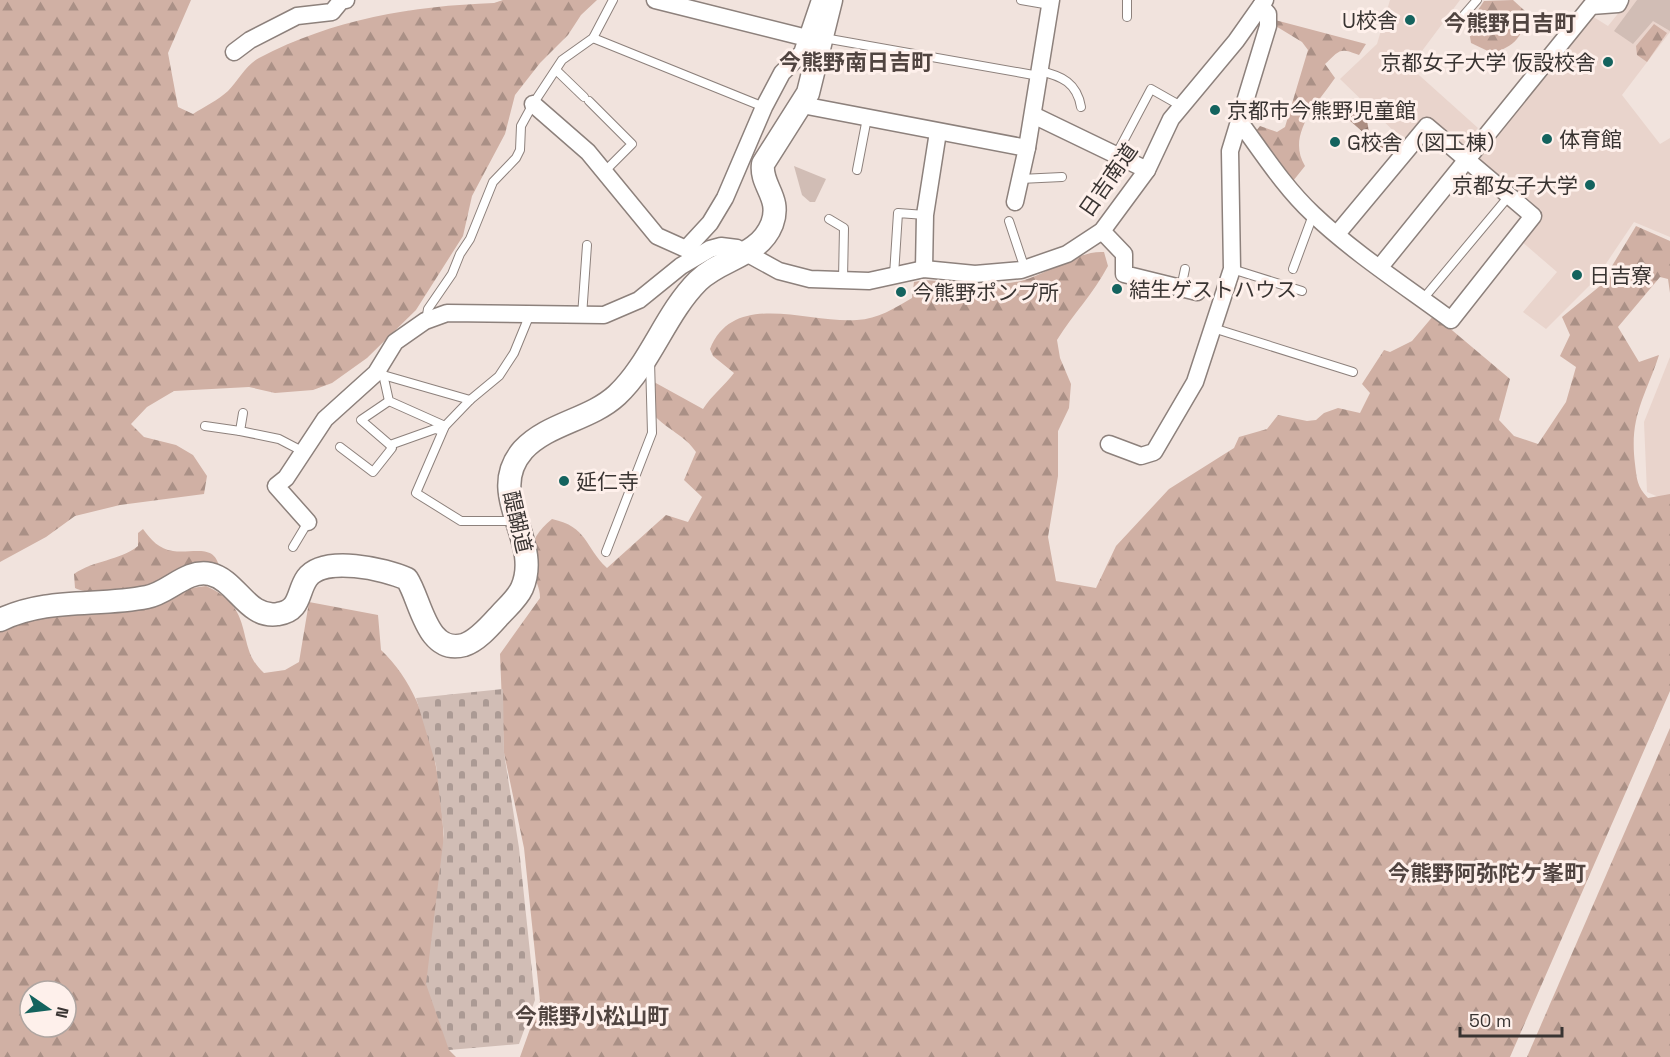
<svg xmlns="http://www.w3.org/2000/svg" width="1670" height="1057" font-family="'Space Grotesk','Noto Sans JP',sans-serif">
	<defs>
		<pattern id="forest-firs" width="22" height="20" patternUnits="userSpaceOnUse" patternTransform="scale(1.5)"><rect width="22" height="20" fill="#d0b0a4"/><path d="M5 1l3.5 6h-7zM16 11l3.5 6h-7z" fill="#aa9086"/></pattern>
		<pattern id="cemetery-stones" width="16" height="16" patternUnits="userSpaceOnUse" patternTransform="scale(1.5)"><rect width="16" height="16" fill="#d1bdb5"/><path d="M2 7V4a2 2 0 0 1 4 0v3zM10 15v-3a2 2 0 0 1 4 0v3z" fill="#ab9a94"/></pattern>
		<pattern id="water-waves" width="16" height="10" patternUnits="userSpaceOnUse" patternTransform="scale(1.5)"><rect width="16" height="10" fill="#ac8d81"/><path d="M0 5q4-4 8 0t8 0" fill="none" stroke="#8d746a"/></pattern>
	</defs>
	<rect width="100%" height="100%" fill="#f1e3dd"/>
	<g fill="#e9d4cc">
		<polygon points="1390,0 1460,0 1410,67 1478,128 1461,148 1423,119 1404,141 1340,79 1377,44"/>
		<polygon points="1629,0 1670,0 1670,32 1622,95 1660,144 1670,138 1670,237 1634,222 1595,280 1546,329 1523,312 1557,272 1521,241 1542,211 1476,158 1592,16 1608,26"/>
		<polygon points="1670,357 1670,502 1647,492 1644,422"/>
	</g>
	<g fill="#d1bdb5">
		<polygon points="1637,0 1670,0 1670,31 1653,21 1633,44 1614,31"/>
		<polygon points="794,166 826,179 815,202 810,202 802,195"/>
	</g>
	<g fill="url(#forest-firs)" fill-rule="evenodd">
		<path d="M0,0H191L168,53L178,107L193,114C204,107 218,100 228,91C238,81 246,65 259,58C333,19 412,6 494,3L503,0H597L581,15L568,35L540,63L515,95L505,134L472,196L463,236L416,310L367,358L332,383L313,390L275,393L249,387L174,391L147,407L131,424L144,437L176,445L193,455L207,476L204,494L120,505L75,516L46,537L0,562Z"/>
		<path d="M1513,0L1525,11C1526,35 1514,47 1492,53L1471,43L1468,25L1484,1Z"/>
		<path d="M1275,20L1366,44L1359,55C1339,47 1340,50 1325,64L1335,78C1317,104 1286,135 1305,166L1293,181L1281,171L1256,131L1260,126L1277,132L1285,127L1308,50L1302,42L1274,25Z"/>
		<polygon points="1654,24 1667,33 1647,62 1637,55 1636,46"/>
		<path d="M1636,226L1670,241V293L1668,279L1660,277L1618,327L1639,362L1659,355C1645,398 1629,416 1635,464C1637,480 1637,486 1648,498L1670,494V691L1510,1057H520L540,1001L524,848L504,753L500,654L540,598C540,587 535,581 533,570C528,546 534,534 552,519C588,527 584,546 607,568L666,515L688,522L702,497L684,480L696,452C685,435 667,430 653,414L654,382L703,409C712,395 724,386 734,373L713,356L710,349C734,289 810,324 857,320C878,319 895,308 912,298L914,282C934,278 950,283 970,285C985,286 1007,284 1021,281C1048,274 1079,250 1104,252L1108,266C1094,293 1073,314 1057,340L1060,358L1071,384L1069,408L1058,431V476L1048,537L1056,581L1096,588L1116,546L1169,489L1234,448L1239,437L1267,429L1278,415L1307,421L1316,420L1324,413L1338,408L1360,413L1370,393L1362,384L1384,350L1390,352L1412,341L1434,315L1510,379L1499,420L1514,436L1538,444L1566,402L1576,367L1560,356L1570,335L1562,317L1600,286Z"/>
		<path d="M143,529C151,540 159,549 173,551C191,554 215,543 219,567C190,575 101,602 75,588L74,574C94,560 119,561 138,546V533Z"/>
		<path d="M206,586C258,609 234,647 264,673L285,670L299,662L309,602L378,615L381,650C446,710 444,831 446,913C447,958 448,1004 449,1050L456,1057H0V629L31,617L153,604L192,588ZM30,991H66V1027H30Z"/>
		<polygon points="1670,728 1670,1057 1527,1057"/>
	</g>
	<polygon fill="url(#cemetery-stones)" points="503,689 504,753 519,848 535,1000 519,1044 449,1050 426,984 444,835 436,765 416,698"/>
	<polygon fill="url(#water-waves)" points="1351,108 1366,115 1369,132 1390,150 1387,153 1341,113"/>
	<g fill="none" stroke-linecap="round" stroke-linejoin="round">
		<defs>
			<g id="service">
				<polyline points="1021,0 1050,5"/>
				<polyline points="1127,17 1127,0"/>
				<polyline points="1457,23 1477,0"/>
				<polyline points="593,38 764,107"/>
				<polyline points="824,38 1039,76"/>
				<polyline points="556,70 584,97"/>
				<path d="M1040,71C1062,76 1077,83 1081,107"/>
				<polyline points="589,101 632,144 605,171"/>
				<polyline points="1116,155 1151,89 1181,106"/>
				<polyline points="857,170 867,118"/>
				<polyline points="1020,179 1062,177"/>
				<polyline points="829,219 844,228 843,279"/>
				<polyline points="1009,221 1025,269"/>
				<polyline points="1232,269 1302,291"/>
				<polyline points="1293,269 1313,215"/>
				<polyline points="894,275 898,213 925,215"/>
				<polyline points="1181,288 1185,269"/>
				<polyline points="1423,299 1509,196"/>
				<polyline points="582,316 587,245"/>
				<polyline points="426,321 428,309 452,274 460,254 470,239 493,182 516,158 520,150 521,126 533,104 562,60 593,38 613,0"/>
				<polyline points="1213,328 1353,372"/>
				<polyline points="376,373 470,400"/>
				<polyline points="383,374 389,401 445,426"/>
				<polyline points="389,401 361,420 390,445"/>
				<polyline points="205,426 240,431 243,413"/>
				<polyline points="240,431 279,439 302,451"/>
				<polyline points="340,447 373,472 392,448 390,445 435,429 442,431"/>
				<polyline points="514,517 505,521 461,521 416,493 445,426 470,400 499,376 514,353 530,314"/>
				<polyline points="293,547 308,522"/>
				<polyline points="606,552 652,433 650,361"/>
			</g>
			<g id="minor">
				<polyline points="655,0 807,38"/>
				<polyline points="234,52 250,40 297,16 332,12 341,1 346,0"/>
				<polyline points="533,104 588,152 657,236 686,249 710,223 725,198 764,107 782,73 802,53 820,0"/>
				<polyline points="802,105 1027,148 1051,0"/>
				<polyline points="1033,115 1147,170"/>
				<path d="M1239,121C1262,152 1284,187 1313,214C1354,253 1405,286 1451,320L1533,216L1427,126L1337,234"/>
				<polyline points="1015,202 1027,148"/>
				<polyline points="1102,231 1124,254 1124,274 1197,292"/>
				<polyline points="1380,267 1591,6 1618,4 1620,0"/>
				<polyline points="924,269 925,215 938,132"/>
				<polyline points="1109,444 1141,456 1154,452 1195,382 1232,269 1230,151 1268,26 1268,14 1261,6"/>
				<polyline points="308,522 276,486 286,478 325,419 376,373 395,342 425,321 447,313 604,315 639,300 681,266 710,249 721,246 737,248 779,271 810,279 869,281 924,269 975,274 1021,270 1067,254 1102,231 1147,170 1171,119 1236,41 1265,0"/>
			</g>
			<path id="secondary" d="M0,620C48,597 97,607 147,597C169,593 186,569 210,574C237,580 247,619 278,614C301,611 297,592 307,578C324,555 385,569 407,579C421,600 426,655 464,645C477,641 490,626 499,616C507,607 517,599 522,588C543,540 484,495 523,450C548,423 590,420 617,395C651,363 665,314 698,281C721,258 759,257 772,224C782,197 760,186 763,164L808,93L831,0"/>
		</defs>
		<use href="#service" stroke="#8d817c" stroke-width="10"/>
		<use href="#minor" stroke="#8d817c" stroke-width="19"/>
		<use href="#secondary" stroke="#8d817c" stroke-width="25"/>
		<use href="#service" stroke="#fff" stroke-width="8"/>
		<use href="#minor" stroke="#fff" stroke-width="16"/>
		<use href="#secondary" stroke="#fff" stroke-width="22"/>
	</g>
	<g fill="#14635e" stroke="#fef0eb" stroke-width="2">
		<circle cx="1410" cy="20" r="6"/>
		<circle cx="1608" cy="62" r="6"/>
		<circle cx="1215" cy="110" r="6"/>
		<circle cx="1547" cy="139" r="6"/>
		<circle cx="1335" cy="142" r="6"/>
		<circle cx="1590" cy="185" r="6"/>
		<circle cx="1577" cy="275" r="6"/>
		<circle cx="1117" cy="289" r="6"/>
		<circle cx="901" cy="292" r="6"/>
		<circle cx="564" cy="481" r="6"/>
	</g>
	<g text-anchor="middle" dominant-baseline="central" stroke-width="6" stroke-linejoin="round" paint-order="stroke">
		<g font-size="21" fill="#393432" stroke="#fef0eb" text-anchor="start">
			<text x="1398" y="20" text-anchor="end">U校舎</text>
			<text x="1596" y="62" text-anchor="end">京都女子大学 仮設校舎</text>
			<text x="1227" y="110">京都市今熊野児童館</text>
			<text x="1559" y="139">体育館</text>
			<text x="1347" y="142">G校舎（図工棟）</text>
			<text x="1578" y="185" text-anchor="end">京都女子大学</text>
			<text x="1589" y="275">日吉寮</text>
			<text x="1129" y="289">結生ゲストハウス</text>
			<text x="913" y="292">今熊野ポンプ所</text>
			<text x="576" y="481">延仁寺</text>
		</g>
		<g font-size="21" fill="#393432" stroke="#fef0eb">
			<text transform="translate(1108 180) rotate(-55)">日吉南道</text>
			<text transform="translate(518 522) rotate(77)">醍醐道</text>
		</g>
		<g font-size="22" font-weight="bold" fill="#504440" stroke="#fef0eb">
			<text x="1510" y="23">今熊野日吉町</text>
			<text x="856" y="62">今熊野南日吉町</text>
			<text x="1487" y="873">今熊野阿弥陀ケ峯町</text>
			<text x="592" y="1016">今熊野小松山町</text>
		</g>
	</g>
	<g transform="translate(48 1009) rotate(104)"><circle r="28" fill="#fef0eb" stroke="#afa5a1" stroke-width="1.5"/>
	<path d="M0-4.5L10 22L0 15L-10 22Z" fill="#14635e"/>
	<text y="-9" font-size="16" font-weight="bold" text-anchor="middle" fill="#393432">N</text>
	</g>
	<path d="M1460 1027v9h102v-9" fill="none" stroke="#393432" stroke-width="3"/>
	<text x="1469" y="1027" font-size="18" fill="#393432" stroke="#fef0eb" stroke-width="4.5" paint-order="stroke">50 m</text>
</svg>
